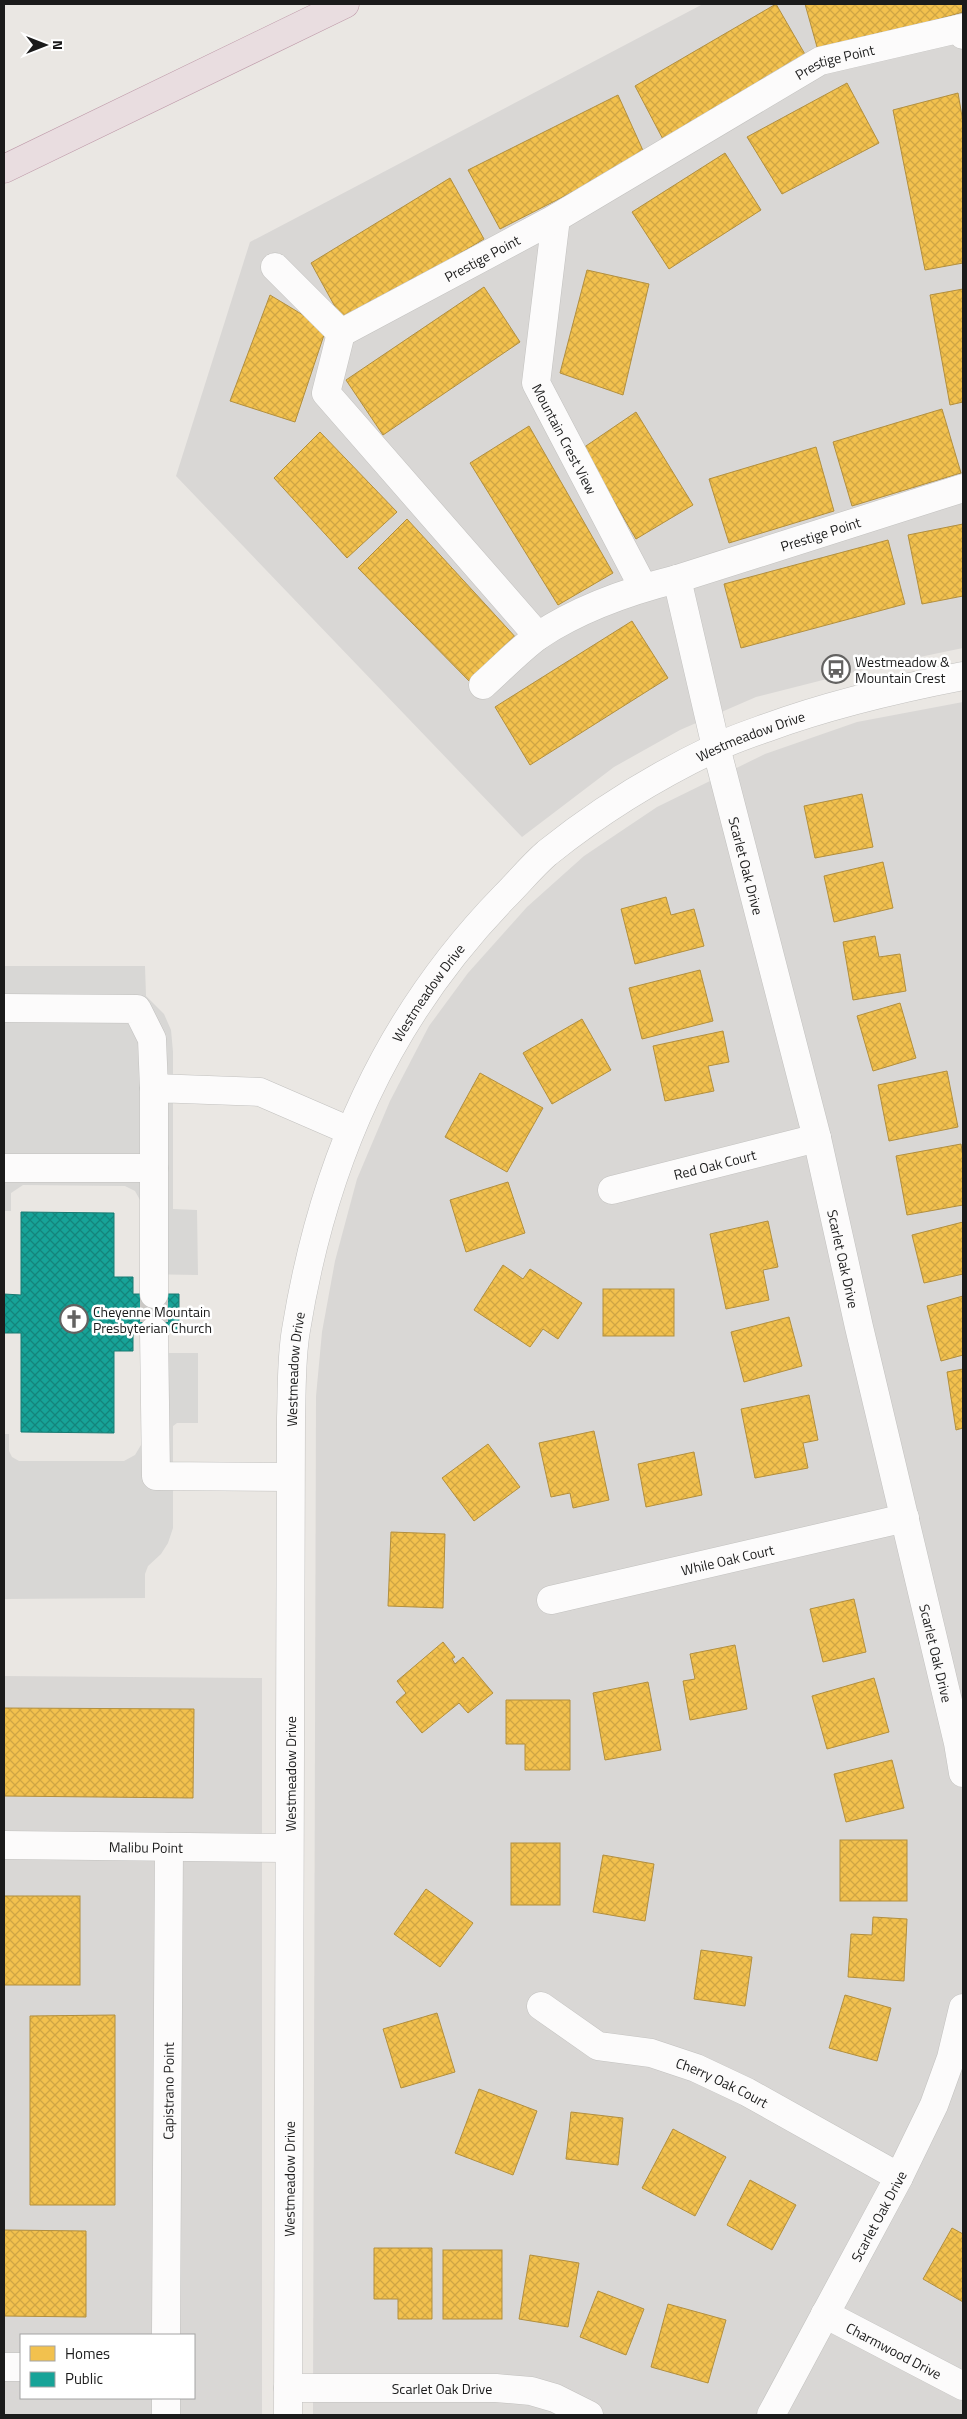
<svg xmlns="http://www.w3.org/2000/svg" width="967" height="2419" font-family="'Titillium Web',sans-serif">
	<defs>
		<pattern id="homes-cross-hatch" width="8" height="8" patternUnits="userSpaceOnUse" patternTransform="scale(1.25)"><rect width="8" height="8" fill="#f2c14e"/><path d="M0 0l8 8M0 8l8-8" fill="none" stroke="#cfa544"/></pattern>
		<pattern id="public-cross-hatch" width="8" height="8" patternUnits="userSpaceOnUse" patternTransform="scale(1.25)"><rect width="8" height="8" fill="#17a398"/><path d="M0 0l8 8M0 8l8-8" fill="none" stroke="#14847b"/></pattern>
	</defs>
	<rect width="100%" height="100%" fill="#eae7e3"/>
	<g fill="#d9d7d5" fill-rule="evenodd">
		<polygon points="703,4 963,4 963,648 886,664 756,697 680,730 614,767 522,837 176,476 250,242"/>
		<polygon points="963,702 963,2415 313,2415 316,1396 322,1332 335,1261 357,1179 390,1101 429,1026 468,973 527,907 584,856 657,807 765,754 857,722"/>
		<path d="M4,1676L262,1678V2415H4ZM21,2335H194V2398H21Z"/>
	</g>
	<g fill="#d8d7d5">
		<polygon points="4,966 145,966 146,996 164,1014 171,1030 173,1052 173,1209 197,1210 198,1275 140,1274 140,1200 135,1191 125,1186 23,1185 11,1193 11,1211 4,1211"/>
		<polygon points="141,1353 198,1353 198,1423 177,1423 173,1426 173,1528 168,1543 161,1554 148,1566 145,1574 145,1598 4,1599 4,1434 9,1434 9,1451 12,1457 19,1461 124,1461 135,1455 141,1445"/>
	</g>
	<g fill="url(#homes-cross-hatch)" stroke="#b28f3f">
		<polygon points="776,4 806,56 666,145 635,86"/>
		<polygon points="805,4 963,4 963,12 819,54"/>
		<polygon points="847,83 879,143 782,194 747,137"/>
		<polygon points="958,93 963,122 963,263 925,270 893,110"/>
		<polygon points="618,95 645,155 500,229 468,170"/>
		<polygon points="725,153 761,210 669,269 632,212"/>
		<polygon points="450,178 484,239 344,323 311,263"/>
		<polygon points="587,270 649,284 623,395 560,373"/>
		<polygon points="484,287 520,342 383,435 346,380"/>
		<polygon points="963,289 963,402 950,405 930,295"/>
		<polygon points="270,295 326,329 295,422 230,401"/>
		<polygon points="942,409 961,473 852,506 833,442"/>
		<polygon points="636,412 693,505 636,539 583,448"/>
		<polygon points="529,426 613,573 558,605 470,463"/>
		<polygon points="320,432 397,512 347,558 274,478"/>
		<polygon points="816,447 834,511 729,543 709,479"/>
		<polygon points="407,519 518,640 473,685 358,568"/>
		<polygon points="963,524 963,596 922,604 908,535"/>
		<polygon points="888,540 905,604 741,648 724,584"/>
		<polygon points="632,621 668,678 530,765 495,707"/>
		<polygon points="862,794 873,847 815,858 804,806"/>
		<polygon points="883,862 893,908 834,922 824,876"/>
		<polygon points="666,897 671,915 694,909 704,946 635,964 621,909"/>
		<polygon points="875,936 879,957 900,954 906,991 853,1000 843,942"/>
		<polygon points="700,970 713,1021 642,1039 629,988"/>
		<polygon points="900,1003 916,1058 873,1071 857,1016"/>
		<polygon points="582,1019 611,1070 552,1104 523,1053"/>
		<polygon points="723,1031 729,1062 708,1066 714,1091 665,1101 653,1046"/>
		<polygon points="947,1071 958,1127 889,1141 878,1085"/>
		<polygon points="480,1073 543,1108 507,1172 445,1137"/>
		<polygon points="961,1144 963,1157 963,1205 907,1215 896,1156"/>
		<polygon points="508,1182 525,1233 466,1252 450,1200"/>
		<polygon points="768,1221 778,1267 763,1270 769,1300 726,1309 710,1234"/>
		<polygon points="963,1222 963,1274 924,1283 912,1235"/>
		<polygon points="503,1265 523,1279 530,1269 582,1303 558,1339 543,1329 530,1347 474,1310"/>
		<rect x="603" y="1289" width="71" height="47"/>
		<polygon points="963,1296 963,1355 941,1361 927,1306"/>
		<polygon points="789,1317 802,1366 744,1382 731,1332"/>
		<polygon points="963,1369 963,1428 956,1430 947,1372"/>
		<polygon points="809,1395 818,1440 803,1443 808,1468 755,1478 741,1409"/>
		<polygon points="594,1431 609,1500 573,1508 570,1493 551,1497 539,1443"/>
		<polygon points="488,1444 520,1487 474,1521 442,1478"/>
		<polygon points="694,1452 702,1495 646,1507 638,1464"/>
		<polygon points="391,1532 445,1534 443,1608 388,1606"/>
		<polygon points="854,1599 866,1652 823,1662 810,1609"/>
		<polygon points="443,1642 455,1657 452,1659 455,1664 463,1657 493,1693 468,1713 459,1703 422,1733 396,1702 406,1693 397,1681"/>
		<polygon points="735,1645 747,1709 690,1720 683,1681 695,1679 690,1654"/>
		<polygon points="874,1678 889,1732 827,1749 812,1696"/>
		<polygon points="648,1682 661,1750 605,1760 593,1693"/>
		<polygon points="506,1700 570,1700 570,1770 525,1770 525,1744 506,1744"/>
		<polygon points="4,1708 194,1709 193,1798 4,1796"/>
		<polygon points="892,1760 904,1808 846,1822 834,1774"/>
		<rect x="840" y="1840" width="67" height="61"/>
		<rect x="511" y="1843" width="49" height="62"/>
		<polygon points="603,1855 654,1864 645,1921 593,1912"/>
		<polygon points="426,1889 473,1923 440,1967 394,1934"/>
		<rect x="4" y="1896" width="76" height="89"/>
		<polygon points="873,1917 907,1919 904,1981 848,1977 851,1934 872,1935"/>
		<polygon points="701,1950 752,1957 745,2006 694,1999"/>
		<polygon points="845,1995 891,2008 877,2061 829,2048"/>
		<polygon points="437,2013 455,2072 401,2088 383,2029"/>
		<polygon points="115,2015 115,2205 30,2205 30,2016"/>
		<polygon points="479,2089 537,2111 513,2175 455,2153"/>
		<polygon points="571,2112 623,2118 618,2165 566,2159"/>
		<polygon points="673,2129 726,2157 695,2216 642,2188"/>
		<polygon points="750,2180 796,2205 772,2250 727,2225"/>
		<polygon points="952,2228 963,2234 963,2302 923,2279"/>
		<polygon points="4,2230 86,2231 86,2317 4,2316"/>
		<polygon points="374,2248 432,2248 432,2319 398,2319 398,2299 374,2299"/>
		<rect x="443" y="2250" width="59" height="69"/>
		<polygon points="530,2255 579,2263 568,2327 519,2319"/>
		<polygon points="598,2291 644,2309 626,2355 580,2337"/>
		<polygon points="668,2304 726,2320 708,2383 651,2367"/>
	</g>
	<polygon fill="url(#public-cross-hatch)" stroke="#187a72" points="21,1212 114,1213 114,1277 133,1277 133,1294 179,1294 179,1331 133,1331 133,1351 114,1351 114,1433 21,1432 21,1333 4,1333 4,1294 21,1295"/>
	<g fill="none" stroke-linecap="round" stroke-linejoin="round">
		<polyline stroke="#cbc8c5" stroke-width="28" stroke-dasharray="28 14" stroke-linecap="butt" points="154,1294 154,1331"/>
		<defs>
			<g id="minor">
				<path id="s1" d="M556,218L536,383L643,587"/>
				<polyline points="275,267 341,333"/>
				<path id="s2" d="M677,579L716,747L817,1138L859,1327L958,1743L963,1773"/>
				<path id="s3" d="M538,636L326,393L341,333L556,218L820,61L962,28L963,35"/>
				<path id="s4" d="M483,685C501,669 519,650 538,636C580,608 629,591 677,579L963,488"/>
				<polyline points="4,1008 137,1009 152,1039 154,1088"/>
				<polyline points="4,1168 154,1168"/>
				<path id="s5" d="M612,1190L817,1138"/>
				<polyline points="154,1294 154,1088 260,1092 350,1131"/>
				<polyline points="154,1331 156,1476 290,1477"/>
				<path id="s6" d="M551,1600L905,1518"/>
				<path id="s7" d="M4,1845L289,1848"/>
				<path id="s8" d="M541,2006L598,2046L651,2053L696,2068L747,2092L899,2177"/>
				<path id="s9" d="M825,2314L963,2386"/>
				<path id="s10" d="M166,2335L169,1847"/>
				<polyline points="4,2367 21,2367"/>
				<path id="s11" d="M288,2388H496L531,2391L555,2398L589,2415"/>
				<polyline points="166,2398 166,2415"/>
				<path id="s12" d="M288,2415L291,1418C292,1389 291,1359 296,1330C323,1163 386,1018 505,896C519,882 532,866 547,853C598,812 656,776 715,748C731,740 749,734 766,728C831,704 896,689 963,676"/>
				<path id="s13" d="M771,2415L899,2177L934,2105L951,2058L963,2008"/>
			</g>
			<polyline id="highway" points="4,169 345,4"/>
		</defs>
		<use href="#minor" stroke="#c2c1bf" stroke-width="29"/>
		<use href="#highway" stroke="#bf9baa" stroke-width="29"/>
		<use href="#minor" stroke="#fcfbfb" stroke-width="28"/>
		<use href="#highway" stroke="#e9dde0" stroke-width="28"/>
	</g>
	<defs>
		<symbol id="bus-ring" viewBox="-11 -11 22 22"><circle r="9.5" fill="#fff" stroke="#636261" stroke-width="1.5"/><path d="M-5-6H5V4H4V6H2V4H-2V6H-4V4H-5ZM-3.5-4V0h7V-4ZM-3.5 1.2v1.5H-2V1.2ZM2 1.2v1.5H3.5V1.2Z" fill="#636261"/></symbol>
		<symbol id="church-ring" viewBox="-11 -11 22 22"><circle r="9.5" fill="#fff" stroke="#636261" stroke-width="1.5"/><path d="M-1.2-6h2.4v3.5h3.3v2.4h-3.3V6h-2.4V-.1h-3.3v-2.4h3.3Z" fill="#636261"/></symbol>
	</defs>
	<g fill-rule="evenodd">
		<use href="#bus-ring" x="820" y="653" width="32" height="32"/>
		<use href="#church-ring" x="58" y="1303" width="32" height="32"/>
	</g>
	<g text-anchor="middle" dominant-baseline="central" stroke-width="5" stroke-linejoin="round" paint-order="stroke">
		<g font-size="14" fill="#1b1b1b" stroke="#fff">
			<text stroke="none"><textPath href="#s3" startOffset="949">Prestige Point</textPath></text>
			<text stroke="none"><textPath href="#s3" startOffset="544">Prestige Point</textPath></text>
			<text stroke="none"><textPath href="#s1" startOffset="229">Mountain Crest View</textPath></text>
			<text stroke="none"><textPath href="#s4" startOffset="375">Prestige Point</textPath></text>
			<text stroke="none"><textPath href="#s12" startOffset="1871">Westmeadow Drive</textPath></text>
			<text stroke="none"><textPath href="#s2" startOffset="295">Scarlet Oak Drive</textPath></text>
			<text stroke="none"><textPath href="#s12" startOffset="1451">Westmeadow Drive</textPath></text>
			<text stroke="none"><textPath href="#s5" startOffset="106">Red Oak Court</textPath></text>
			<text stroke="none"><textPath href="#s2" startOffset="700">Scarlet Oak Drive</textPath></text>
			<text stroke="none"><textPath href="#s12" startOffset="1046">Westmeadow Drive</textPath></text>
			<text stroke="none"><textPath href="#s6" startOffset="181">While Oak Court</textPath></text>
			<text stroke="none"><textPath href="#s2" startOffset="1105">Scarlet Oak Drive</textPath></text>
			<text stroke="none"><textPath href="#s12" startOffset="641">Westmeadow Drive</textPath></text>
			<text stroke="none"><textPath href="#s7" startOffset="142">Malibu Point</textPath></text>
			<text stroke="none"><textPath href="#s8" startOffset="200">Cherry Oak Court</textPath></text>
			<text stroke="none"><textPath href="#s10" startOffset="244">Capistrano Point</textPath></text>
			<text stroke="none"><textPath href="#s12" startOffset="236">Westmeadow Drive</textPath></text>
			<text stroke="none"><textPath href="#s13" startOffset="226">Scarlet Oak Drive</textPath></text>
			<text stroke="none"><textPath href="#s9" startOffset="78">Charmwood Drive</textPath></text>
			<text stroke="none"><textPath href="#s11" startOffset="154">Scarlet Oak Drive</textPath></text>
		</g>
		<g font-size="14" fill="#1b1b1b" stroke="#fff" text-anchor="start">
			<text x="855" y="661">Westmeadow &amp;<tspan x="855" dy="16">Mountain Crest</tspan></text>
			<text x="93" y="1311">Cheyenne Mountain<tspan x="93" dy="16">Presbyterian Church</tspan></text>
		</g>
	</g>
	<rect width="967" height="2419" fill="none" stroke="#1b1b1b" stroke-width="10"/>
	<rect x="20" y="2334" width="175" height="65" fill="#ffffff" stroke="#a4a4a4"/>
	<rect x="30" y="2346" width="25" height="15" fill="#f2c14e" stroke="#a4a4a4"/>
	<text x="65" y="2359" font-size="15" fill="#1b1b1b">Homes</text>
	<rect x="30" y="2372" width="25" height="15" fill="#17a398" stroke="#a4a4a4"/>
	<text x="65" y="2384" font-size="15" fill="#1b1b1b">Public</text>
	<g transform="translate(45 45) rotate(90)" stroke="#ffffff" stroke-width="4" paint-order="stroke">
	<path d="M0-4L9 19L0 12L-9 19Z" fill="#1b1b1b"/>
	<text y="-8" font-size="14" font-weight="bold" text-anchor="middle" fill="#1b1b1b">N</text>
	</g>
</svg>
